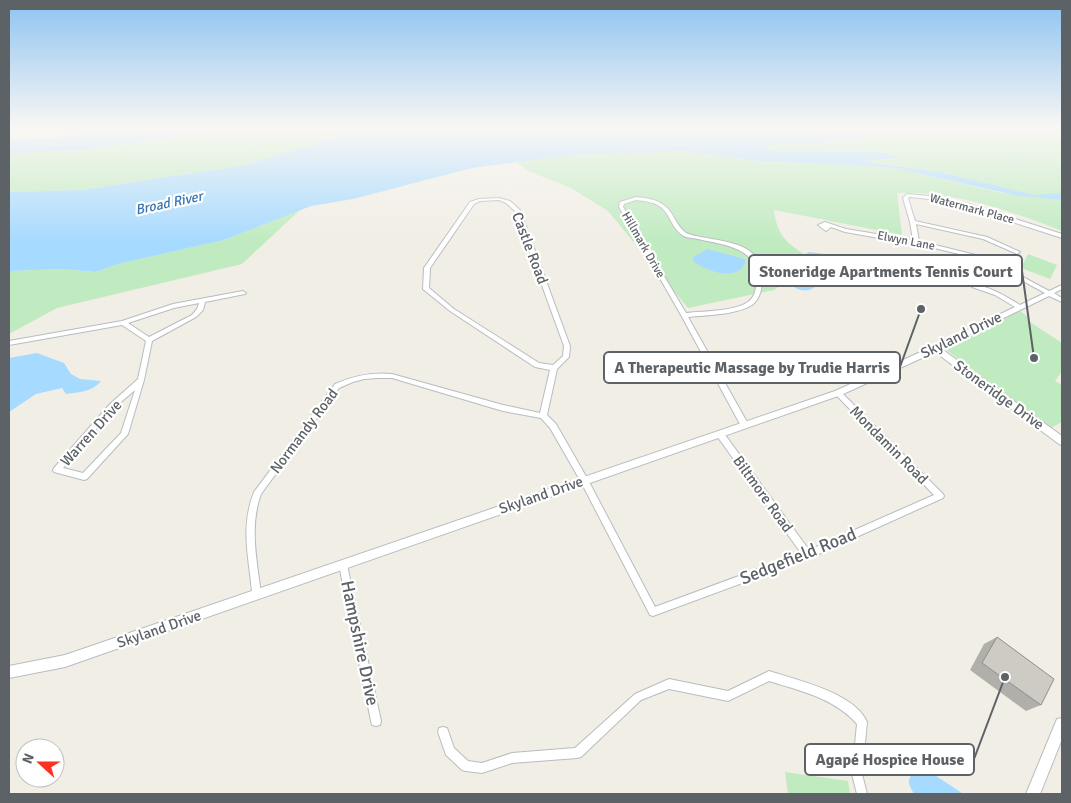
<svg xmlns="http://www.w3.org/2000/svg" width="1071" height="803" font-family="Signika,sans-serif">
	<rect width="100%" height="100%" fill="#f1eee6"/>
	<g fill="#c0ebc0">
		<polygon points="237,128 369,128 244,165 82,190 9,192 9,153 81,150"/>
		<polygon points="1062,131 1062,193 1034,196 944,173 862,160 894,159 897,158 895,155 874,152 777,151 764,148 762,144 817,143 874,136"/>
		<path d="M683,151L760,161L889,167L1003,193L1062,200V231C1011,211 953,191 897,193L902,235L774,210C777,234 785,242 805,255L793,261L785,270L788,280L774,290L688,308L608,211L571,188L528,171L516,162L571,155Z"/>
		<polygon points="300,210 242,264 57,308 9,334 9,271 62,269 96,272 118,264 224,240"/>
		<polygon points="1028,254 1057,265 1050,279 1021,268"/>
		<polygon points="1020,311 1027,316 1030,322 1062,343 1062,371 1055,381 1062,385 1062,422 1051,428 945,349"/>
		<polygon points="785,772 848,781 850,794 788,794"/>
	</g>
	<g fill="#a7daff">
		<polygon points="141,128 237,128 81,150 9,153 9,139 52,138"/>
		<polygon points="369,128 1062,128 1062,131 874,136 817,143 762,145 765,148 777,151 874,152 895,155 897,158 863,161 944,173 1034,195 1062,193 1062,200 1019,196 889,167 760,161 683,151 571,155 472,168 353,199 311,206 224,240 118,264 96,272 62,269 9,271 9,192 82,190 244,165"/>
		<path d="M708,249L744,259L746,261C738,283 707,271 694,262L693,257Z"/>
		<path d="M809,252L846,257L865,264L905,267L919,277C886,295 863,277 829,280C818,281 814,293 801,290C791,288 787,278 785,270L793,261Z"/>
		<path d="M37,353L64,363L71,374L80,379L101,381C92,392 79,392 66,394L62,388L36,394L9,412V358Z"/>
		<path d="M930,772L959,791L963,794H914C909,785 906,781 913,773Z"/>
	</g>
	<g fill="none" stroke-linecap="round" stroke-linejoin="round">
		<defs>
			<g id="minor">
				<path d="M907,194L929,196L969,204L1062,234V238L966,207L929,199L910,197L908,198L915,221L987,237L1020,252L1017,254L1015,253L983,239L916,224L919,241L988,258L1049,291L1062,285V289L1054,293L1062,298V302L1049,296L938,350H934L933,348L934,346L1015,307L995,295L972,287V285C988,285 1007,297 1020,305L1045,293L984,260L930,247L845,232L831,227L826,231L818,225L825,222L846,229L913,240L910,222L903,198Z"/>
				<path d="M636,197C645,198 657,199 665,206C674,213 676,226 686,233C690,235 696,236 701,237C716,240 740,242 752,253C758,258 761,269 761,277C763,287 760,299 752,305C736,315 706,315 688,317L747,422L748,424L747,426H741L681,315L619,207L620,202ZM636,200C645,201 655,202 662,208C670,215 672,228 682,235C685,237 689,238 693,238C706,241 722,243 734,248C747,253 752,258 755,272C757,281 757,291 752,298C742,312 702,311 686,313L623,207L624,204Z"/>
				<path d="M499,198L510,201L520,210L570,346L569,357L557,369L547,415L556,424L587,478L655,607L801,553L717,436L716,434L717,432H723L809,550L934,495L836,395L835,393L836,391H840L943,494L944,496L943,498L810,558L653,616L650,615L581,482L550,428L541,418L503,411L392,378H377L364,379L353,382L339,388L261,494C249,527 257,560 261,594L260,597L257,598L254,597C251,590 251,581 250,574C246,544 243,520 254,492L335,384C353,376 371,372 392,374L503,405L540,413L550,370L535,367L450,311L423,289L424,268L470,202L479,199ZM499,200L506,203L515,211L564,346L563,356L553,365L539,363L454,309L429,288L430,268L474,204L480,201Z"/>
				<path d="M243,291L246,293L245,294L205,302L203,310L196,317L152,341L144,380L128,434L87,479L84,480L54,472L53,470L54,468L110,404L138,379L146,341L122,325L9,345V341L122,321L173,304ZM199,303L197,309L192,315L149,337L128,323L174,308ZM135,390L121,433L83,473L63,468L114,408Z"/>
				<polygon points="343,561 346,562 347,565 381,721 380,725 376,726 372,725 371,721 339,565 340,562"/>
				<path d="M769,671C797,680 855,693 867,722L862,774L867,794H857L852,774L857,724C834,698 801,691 769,681L728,701L669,689L641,700L581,757L577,758L512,763L482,773L466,771L462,770L446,755L438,732L439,728L443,727L447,728L454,748L468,761L482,763L512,753L575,748L635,694L669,679L728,691Z"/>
			</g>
			<g id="tertiary">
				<polygon points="936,345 1062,436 1062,445 1059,444 935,352 841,395 65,667 9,678 9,666 65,655 835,391"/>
				<polygon points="1062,718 1062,739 1040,794 1026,794 1057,719"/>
			</g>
		</defs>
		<use href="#minor" stroke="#b8bcc0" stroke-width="2"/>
		<use href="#tertiary" stroke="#b8bcc0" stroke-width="2"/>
		<use href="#minor" fill="#fff" fill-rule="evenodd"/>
		<use href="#tertiary" fill="#fff" fill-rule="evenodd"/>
	</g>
	<polygon fill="#b1afa9" points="997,637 1041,705 1026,711 970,670 984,644"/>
	<polygon fill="#cecbc4" stroke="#908e89" points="997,637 1054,679 1041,705 982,663"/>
	<linearGradient id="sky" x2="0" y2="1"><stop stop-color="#8ec3f1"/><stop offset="0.53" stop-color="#f9f7f4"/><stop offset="1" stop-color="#f9f7f4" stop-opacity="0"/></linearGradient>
	<rect width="1071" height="241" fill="url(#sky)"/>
	<g text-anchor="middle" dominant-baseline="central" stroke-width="4.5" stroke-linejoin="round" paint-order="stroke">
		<g font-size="12" fill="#5d6267" stroke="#fff">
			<text transform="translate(972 209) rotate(15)">Watermark Place</text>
			<text transform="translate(906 241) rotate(11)">Elwyn Lane</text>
			<text transform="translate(643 245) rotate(60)">Hillmark Drive</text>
		</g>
		<g font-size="14" font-style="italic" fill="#3674b3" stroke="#fff">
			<text transform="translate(169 203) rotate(-12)">Broad River</text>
		</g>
		<g font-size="15" fill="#5d6267" stroke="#fff">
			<text transform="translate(530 248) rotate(69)">Castle Road</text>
			<text transform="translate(961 335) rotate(-26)">Skyland Drive</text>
			<text transform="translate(999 395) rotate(36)">Stoneridge Drive</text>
			<text transform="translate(304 431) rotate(-53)">Normandy Road</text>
			<text transform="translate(91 433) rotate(-48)">Warren Drive</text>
			<text transform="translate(889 445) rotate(45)">Mondamin Road</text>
			<text transform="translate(763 494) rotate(54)">Biltmore Road</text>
			<text transform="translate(541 495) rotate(-19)">Skyland Drive</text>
			<text transform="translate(159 629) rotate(-19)">Skyland Drive</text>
		</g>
		<g font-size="18" fill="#5d6267" stroke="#fff">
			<text transform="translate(798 556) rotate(-22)">Sedgefield Road</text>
			<text transform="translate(360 643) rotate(78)">Hampshire Drive</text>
		</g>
	</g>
	<path fill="none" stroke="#5d6267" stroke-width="2" d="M1034 358L1022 271M921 309L900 367M1005 677L974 759"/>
	<g fill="#5d6267" stroke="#fff" stroke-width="2">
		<circle cx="1034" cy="358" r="5"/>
		<circle cx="921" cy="309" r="5"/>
		<circle cx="1005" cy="677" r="5"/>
	</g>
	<g fill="#fff" stroke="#5d6267" stroke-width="2">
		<rect x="749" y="255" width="273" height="31" rx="5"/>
		<rect x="604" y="352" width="296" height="31" rx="5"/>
		<rect x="805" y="744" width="169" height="31" rx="5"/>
	</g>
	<g font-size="16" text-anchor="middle" font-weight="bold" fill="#5d6267">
		<text x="886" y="277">Stoneridge Apartments Tennis Court</text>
		<text x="752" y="373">A Therapeutic Massage by Trudie Harris</text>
		<text x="890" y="765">Agapé Hospice House</text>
	</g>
	<rect width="1071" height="803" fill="none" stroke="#5d6267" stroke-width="20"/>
	<g transform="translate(40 763) rotate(291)"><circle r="24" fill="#ffffff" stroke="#bec0c2"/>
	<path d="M0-4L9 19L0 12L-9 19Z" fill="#fb3122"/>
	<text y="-8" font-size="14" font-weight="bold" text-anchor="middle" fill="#5d6267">N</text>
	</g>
</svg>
